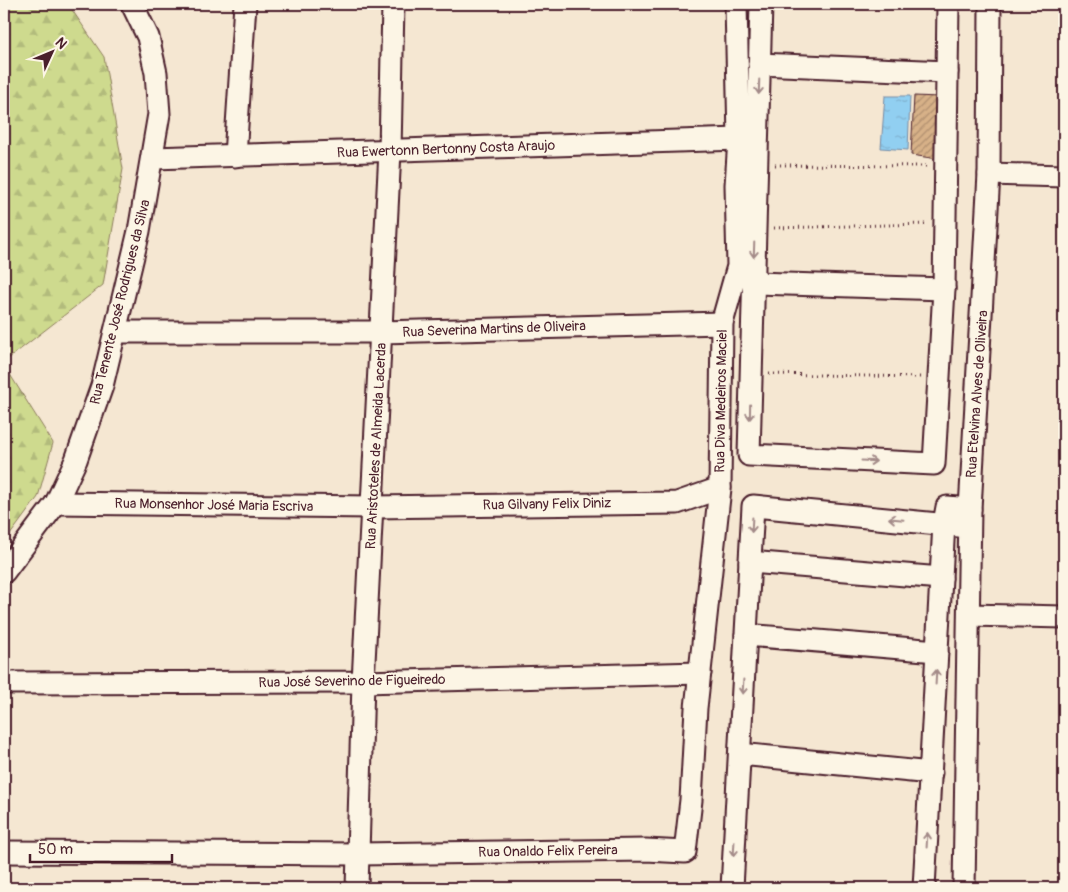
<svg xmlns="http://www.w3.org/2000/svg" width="1068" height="892" font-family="Pangolin,sans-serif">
	<defs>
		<pattern id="forest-firs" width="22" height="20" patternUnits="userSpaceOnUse" patternTransform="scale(1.25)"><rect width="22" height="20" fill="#ceda8e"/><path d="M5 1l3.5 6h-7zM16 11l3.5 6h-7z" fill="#b2bb7b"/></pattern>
		<pattern id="water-ripples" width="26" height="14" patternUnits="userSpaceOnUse" patternTransform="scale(1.25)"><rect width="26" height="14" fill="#91cff1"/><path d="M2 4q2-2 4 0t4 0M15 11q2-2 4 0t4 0" fill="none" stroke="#7fb1cf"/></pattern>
		<pattern id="building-hatch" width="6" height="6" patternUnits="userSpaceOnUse" patternTransform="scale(1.25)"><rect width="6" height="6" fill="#d7b188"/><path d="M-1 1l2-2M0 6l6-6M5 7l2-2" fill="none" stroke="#b08f6f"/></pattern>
	</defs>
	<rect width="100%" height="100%" fill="#f5e7d2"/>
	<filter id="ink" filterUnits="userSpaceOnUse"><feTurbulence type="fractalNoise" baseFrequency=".02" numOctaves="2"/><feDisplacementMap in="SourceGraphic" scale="10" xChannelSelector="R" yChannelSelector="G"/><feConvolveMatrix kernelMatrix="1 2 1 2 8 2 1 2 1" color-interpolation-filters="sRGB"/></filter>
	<g filter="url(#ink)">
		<g fill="url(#forest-firs)" stroke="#8c7c5c">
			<polygon points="4,4 68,4 104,57 123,169 103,285 4,362"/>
			<polygon points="4,365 53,443 38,497 4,543"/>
		</g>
		<polygon fill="url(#water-ripples)" stroke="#7589a2" points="885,96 910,96 908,150 881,148"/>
		<polygon fill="url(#building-hatch)" stroke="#4a1f2b" points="914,96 939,97 938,159 911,155"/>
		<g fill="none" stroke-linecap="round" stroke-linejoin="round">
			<defs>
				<g id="minor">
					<polyline points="761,4 749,455 934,464 944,289 948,4"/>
					<polyline points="759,64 947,72"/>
					<polyline points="235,156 245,4"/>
					<polyline points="153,158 739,139"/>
					<polyline points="989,174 1064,176"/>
					<polyline points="753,283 944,289"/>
					<polyline points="115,332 381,332 722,323"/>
					<polyline points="56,503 373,507 677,503 720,488"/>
					<polyline points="750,562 941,578"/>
					<polyline points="4,572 56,503 76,460 102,386 139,231 159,114 156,73 148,37 132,4"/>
					<polyline points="969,615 1064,617"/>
					<polyline points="746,635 937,651"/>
					<polyline points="4,683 363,682 700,673"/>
					<polyline points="740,754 931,773"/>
					<polyline points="4,852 359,854 646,850 685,852 691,800 696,708 720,488 722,323 738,266 736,185 739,139 736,4"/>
					<polyline points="357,888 363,682 390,151 393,4"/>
					<polyline points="732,888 753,506 969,527"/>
					<polyline points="924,888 944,523 947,507 970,509"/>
					<polyline points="964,888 970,509 989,174 990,4"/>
				</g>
			</defs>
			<use href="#minor" stroke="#4a1f2b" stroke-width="25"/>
			<g stroke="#4a1f2b" stroke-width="3" stroke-dasharray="1 4" stroke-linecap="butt">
				<polyline points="775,165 926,166"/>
				<polyline points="774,228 925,224"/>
				<polyline points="769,374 920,377"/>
			</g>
			<use href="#minor" stroke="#fcf5e5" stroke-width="21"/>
		</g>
		<defs><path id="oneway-shaft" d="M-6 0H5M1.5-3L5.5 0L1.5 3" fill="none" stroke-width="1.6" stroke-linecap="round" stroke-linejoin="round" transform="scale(1.25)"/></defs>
		<g stroke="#a38a88">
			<use href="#oneway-shaft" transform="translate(759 87) rotate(92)"/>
			<use href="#oneway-shaft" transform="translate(754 250) rotate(92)"/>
			<use href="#oneway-shaft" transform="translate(750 412) rotate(91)"/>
			<use href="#oneway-shaft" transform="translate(869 461) rotate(3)"/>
			<use href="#oneway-shaft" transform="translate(896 519) rotate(-175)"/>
			<use href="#oneway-shaft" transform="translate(752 525) rotate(93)"/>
			<use href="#oneway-shaft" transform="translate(936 677) rotate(-87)"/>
			<use href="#oneway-shaft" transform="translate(743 687) rotate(93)"/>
			<use href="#oneway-shaft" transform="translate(927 840) rotate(-87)"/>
			<use href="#oneway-shaft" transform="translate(734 849) rotate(93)"/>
		</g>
	</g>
	<g text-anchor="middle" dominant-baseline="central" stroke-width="4" stroke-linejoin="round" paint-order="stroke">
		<g font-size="14" fill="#4a1f2b" stroke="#fcf5e5">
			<text transform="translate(446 149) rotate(-2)">Rua Ewertonn Bertonny Costa Araujo</text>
			<text transform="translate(120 302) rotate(-76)">Rua Tenente José Rodrigues da Silva</text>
			<text transform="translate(494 329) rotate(-2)">Rua Severina Martins de Oliveira</text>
			<text transform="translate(977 394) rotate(-86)">Rua Etelvina Alves de Oliveira</text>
			<text transform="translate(721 401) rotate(-89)">Rua Diva Medeiros Maciel</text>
			<text transform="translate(376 446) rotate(-87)">Rua Aristoteles de Almeida Lacerda</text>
			<text transform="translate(547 504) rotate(-1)">Rua Gilvany Felix Diniz</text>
			<text transform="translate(214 505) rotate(1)">Rua Monsenhor José Maria Escriva</text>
			<text transform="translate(352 681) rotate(-1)">Rua José Severino de Figueiredo</text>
			<text transform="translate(548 851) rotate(-1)">Rua Onaldo Felix Pereira</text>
		</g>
	</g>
	<rect width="1068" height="892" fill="none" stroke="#fcf5e5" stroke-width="20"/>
	<rect x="10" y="10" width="1048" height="872" fill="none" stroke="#4a1f2b" stroke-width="2" filter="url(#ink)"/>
	<g transform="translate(52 52) rotate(46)" stroke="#fcf5e5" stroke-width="4" paint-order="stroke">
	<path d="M0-4L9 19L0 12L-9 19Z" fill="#4a1f2b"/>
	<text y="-8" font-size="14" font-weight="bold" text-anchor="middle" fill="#4a1f2b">N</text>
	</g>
	<path d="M30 854v8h142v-8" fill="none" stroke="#4a1f2b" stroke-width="2.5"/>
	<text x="38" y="854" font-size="15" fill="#4a1f2b" stroke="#fcf5e5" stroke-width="4" paint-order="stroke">50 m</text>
</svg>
